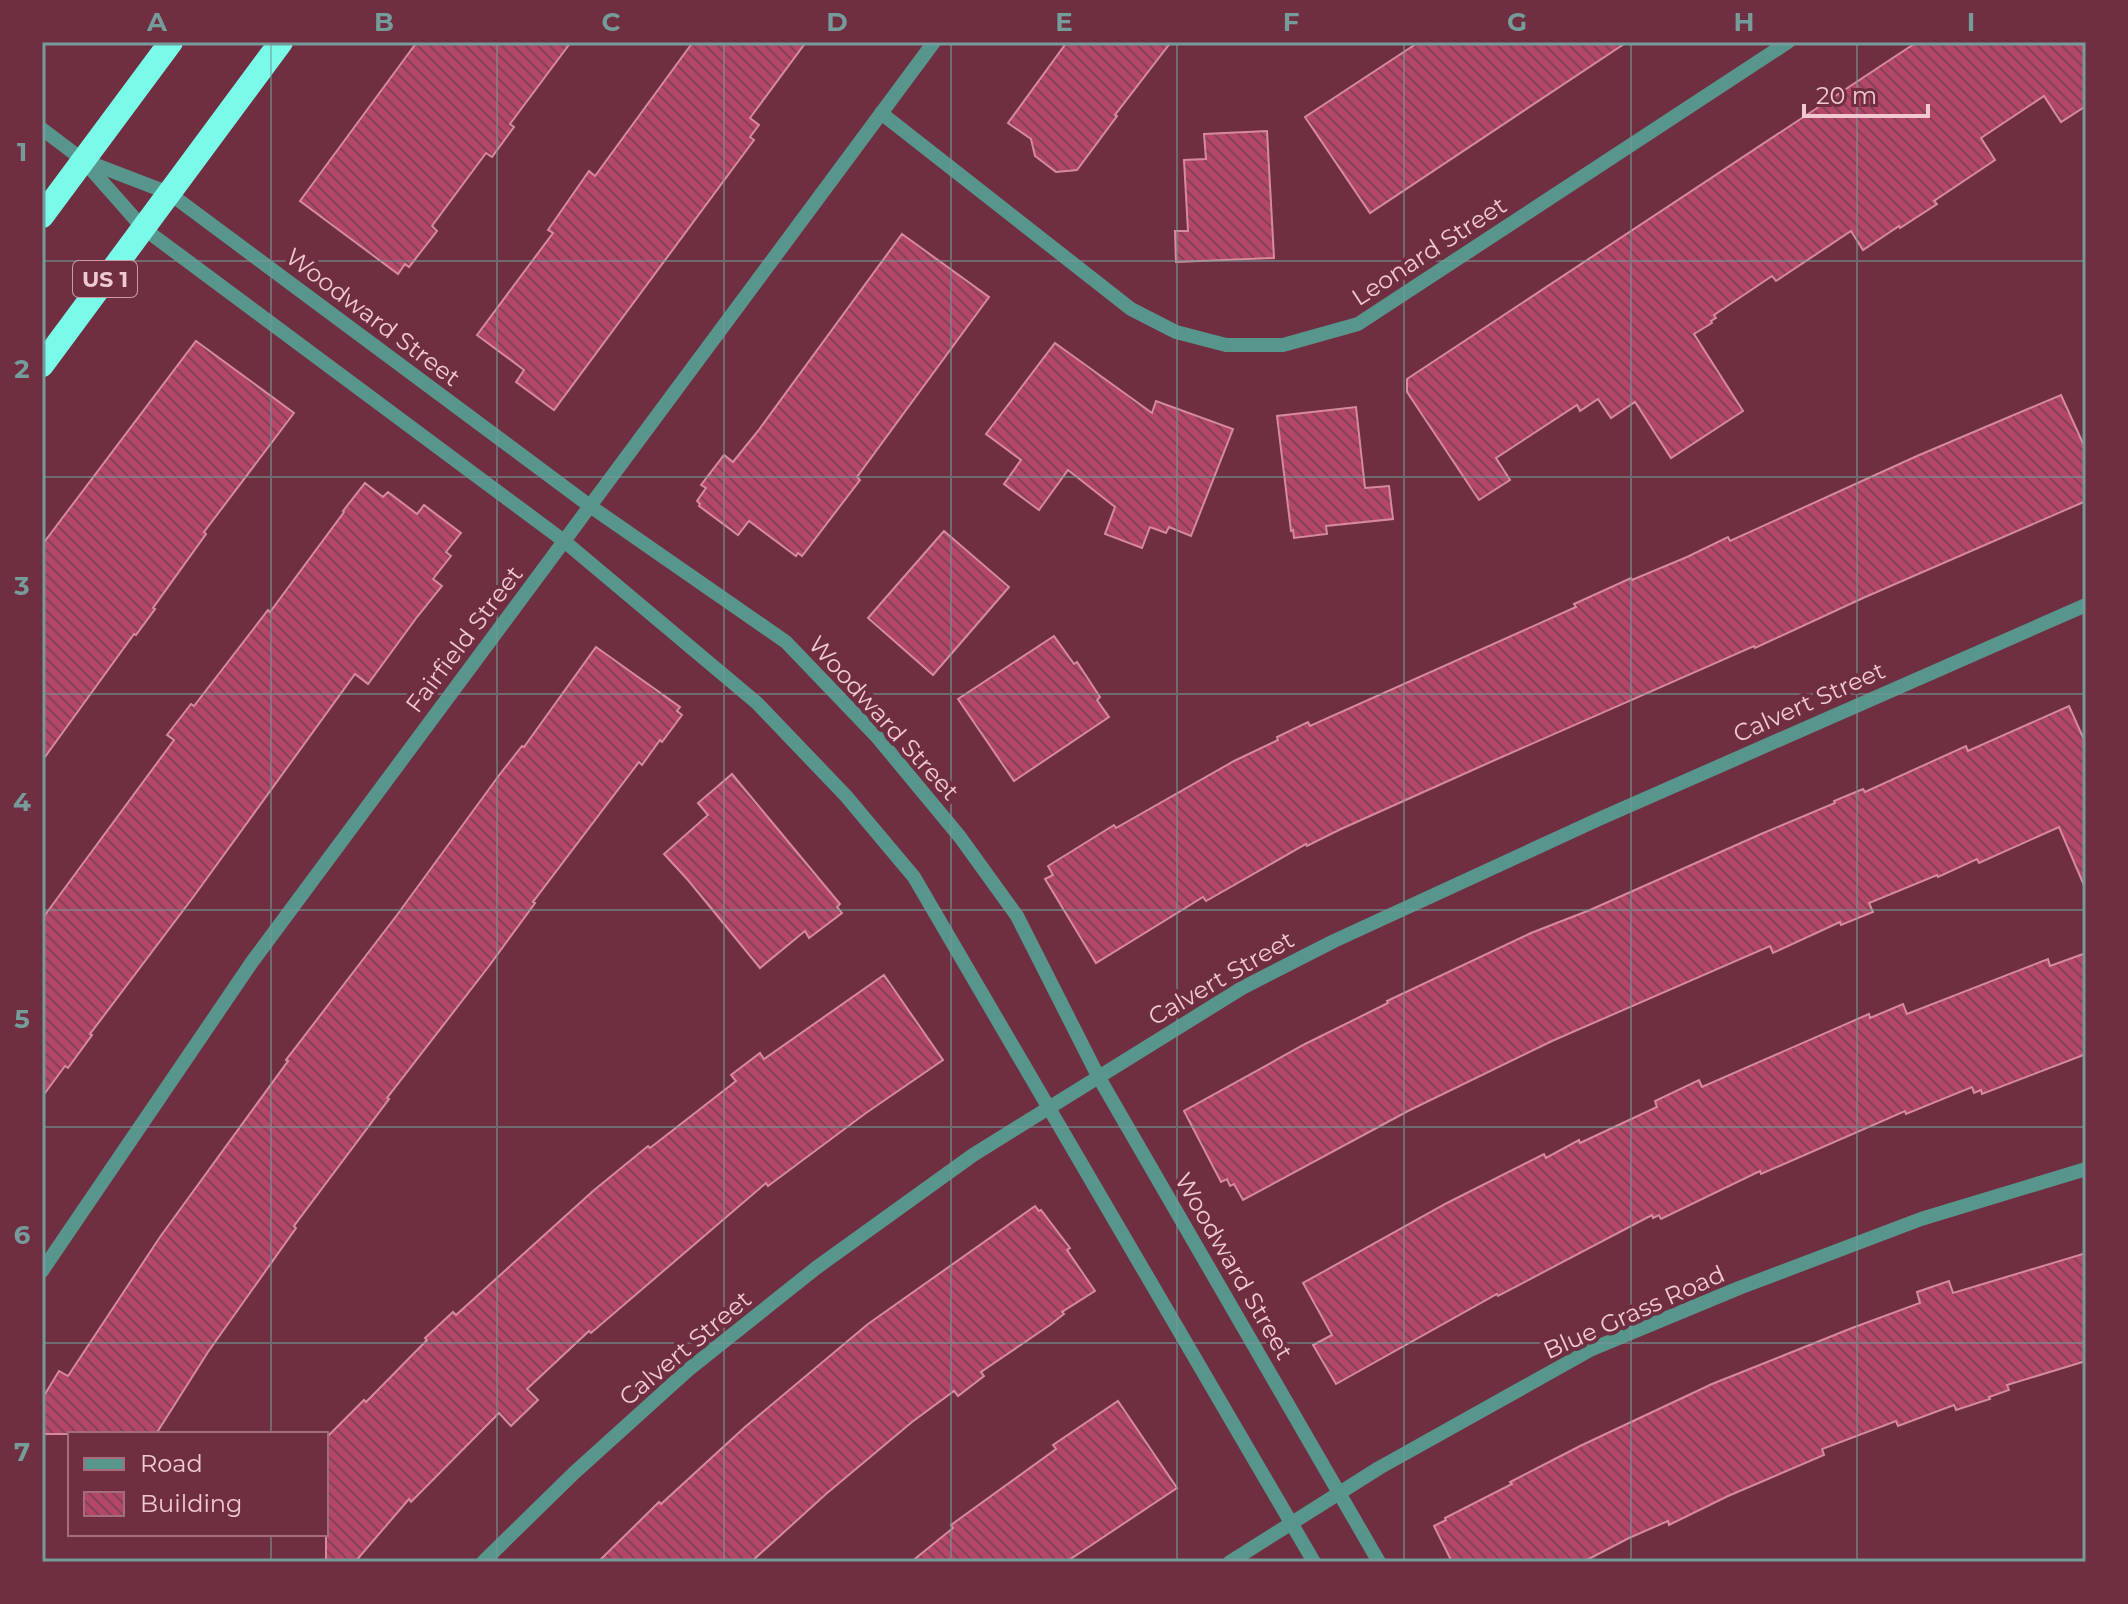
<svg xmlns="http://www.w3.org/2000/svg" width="2128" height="1604" font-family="Montserrat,sans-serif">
	<defs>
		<pattern id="building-back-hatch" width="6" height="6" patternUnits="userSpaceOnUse" patternTransform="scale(2)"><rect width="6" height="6" fill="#b44668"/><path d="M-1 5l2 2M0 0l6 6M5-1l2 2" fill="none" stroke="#834256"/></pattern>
	</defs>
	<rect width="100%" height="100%" fill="#6f2f41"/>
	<g fill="url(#building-back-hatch)" stroke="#d58b9c" stroke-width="2">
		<polygon points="417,42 571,42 510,124 514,127 492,157 486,153 432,226 437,231 409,267 405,264 398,274 300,201"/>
		<polygon points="693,42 806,42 750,118 759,125 750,137 754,140 554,410 516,382 524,370 477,335 553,233 548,230 589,171 595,176"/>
		<polygon points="1067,42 1171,42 1115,115 1117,116 1077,170 1056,172 1035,156 1031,139 1008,123"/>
		<polygon points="1419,42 1627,42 1370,213 1305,117"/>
		<polygon points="1917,42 2086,42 2086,106 2061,122 2044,96 1981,138 1995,160 1934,201 1937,204 1900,228 1899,226 1863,250 1851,231 1776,281 1772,276 1714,315 1716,318 1711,321 1712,323 1694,334 1743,411 1671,458 1635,402 1611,418 1598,399 1580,411 1577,405 1496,458 1510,480 1479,500 1407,392 1407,379"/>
		<polygon points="1267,131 1274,258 1176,262 1175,231 1188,231 1184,160 1206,159 1204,134"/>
		<polygon points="902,234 989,297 857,477 860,480 802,556 798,553 796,556 749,521 738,535 699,506 700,504 697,501 706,488 701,485 724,455 733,462 758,431"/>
		<polygon points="196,341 294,413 204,532 206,534 153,608 155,609 136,635 134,634 42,761 42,545"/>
		<polygon points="1055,343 1152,413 1156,401 1233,429 1191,536 1169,527 1166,533 1150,527 1142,548 1105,534 1115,507 1068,470 1039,510 1004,484 1021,460 986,434"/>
		<polygon points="2061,395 2086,450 2086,501 1863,598 1755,648 1754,646 1486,764 1341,829 1307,846 1306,844 1206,901 1203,897 1096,963 1045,879 1053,875 1048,866 1114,825 1116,828 1234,761 1278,740 1277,737 1308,722 1310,726 1576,607 1574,604 1631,578 1632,580 1687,557 1728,537 1730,541 1917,456"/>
		<polygon points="1356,407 1365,488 1389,486 1393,519 1326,526 1327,534 1294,538 1293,530 1291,531 1277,416"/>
		<polygon points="365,483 383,497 388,492 417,514 424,505 461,533 446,552 451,556 433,579 442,586 417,617 368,684 355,674 194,896 90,1034 92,1035 68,1068 65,1066 42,1097 42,919 174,740 167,735 191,704 194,706 268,610 270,612 344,512 343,511"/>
		<polygon points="944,531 1009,587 933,675 868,618"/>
		<polygon points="1054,636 1074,664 1077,662 1100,697 1097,700 1109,717 1014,781 958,699"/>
		<polygon points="596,647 680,707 677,711 682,715 662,742 660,740 642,765 639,762 533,902 535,903 489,966 387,1098 389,1099 294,1226 296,1228 208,1352 156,1434 42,1434 42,1399 59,1371 68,1376 160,1237 288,1061 286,1060 397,915 500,774 522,746 524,747"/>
		<polygon points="2069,706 2086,744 2086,890 2059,827 1979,863 1977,859 1938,877 1937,875 1869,903 1873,912 1841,925 1840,922 1773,953 1770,946 1552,1041 1408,1111 1243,1200 1234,1184 1230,1186 1227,1179 1221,1182 1184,1111 1305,1044 1388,1003 1387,1001 1531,933 1590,910 1761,834 1835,803 1834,801 1863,789 1865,792 1966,746 1968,751"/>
		<polygon points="732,774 840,904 837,907 842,913 809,938 805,931 760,968 688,880 664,854 708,815 698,803"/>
		<polygon points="2086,953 2086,1054 1982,1094 1981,1090 1974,1093 1972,1087 1906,1114 1905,1111 1761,1174 1760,1171 1661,1219 1659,1215 1653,1218 1652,1215 1498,1296 1497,1294 1336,1384 1313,1345 1332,1335 1303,1283 1447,1203 1544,1154 1546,1158 1579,1140 1580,1143 1657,1107 1655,1101 1699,1080 1702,1087 1869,1014 1870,1018 1903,1004 1907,1014 2048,959 2050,966"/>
		<polygon points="884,975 943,1060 866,1113 772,1183 768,1186 766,1183 591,1333 589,1331 527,1389 538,1400 511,1426 499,1413 411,1502 409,1499 355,1562 326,1562 326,1438 364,1400 366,1402 427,1340 425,1338 453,1312 456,1315 593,1191 648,1146 650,1148 736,1081 731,1075 760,1053 764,1059"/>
		<polygon points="1035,1206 1039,1211 1041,1210 1070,1248 1067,1250 1095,1291 1062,1312 1064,1314 1050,1325 981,1372 984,1376 958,1396 954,1391 912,1422 826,1494 751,1562 598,1562 659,1502 661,1504 745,1427 868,1324"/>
		<polygon points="2086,1253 2086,1361 2007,1385 2009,1390 1989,1397 1990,1399 1956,1410 1954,1405 1898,1426 1896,1421 1822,1449 1824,1455 1728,1496 1669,1525 1668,1521 1629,1538 1583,1562 1452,1562 1434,1526 1446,1520 1445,1518 1512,1484 1510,1482 1580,1446 1712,1384 1852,1328 1920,1303 1917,1292 1949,1281 1953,1293"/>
		<polygon points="1118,1401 1177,1488 1066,1562 911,1562 953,1528 951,1525 1056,1449 1053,1445"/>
	</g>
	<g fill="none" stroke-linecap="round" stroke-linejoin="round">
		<g stroke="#58968d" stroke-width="14">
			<polyline points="881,113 1131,309 1176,332 1226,345 1283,345 1358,324 1788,42"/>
			<polyline points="42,129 83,160 143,228 564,541 757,703 846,796 914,877 1314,1562"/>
			<polyline points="83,160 169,193 590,506 786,642 878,738 960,837 1017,916 1098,1076 1379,1562"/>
			<polyline points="42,1271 252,962 934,42"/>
			<polyline points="483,1562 574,1473 688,1370 816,1268 973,1155 1242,988 1334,941 1599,819 2086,605"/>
			<polyline points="1230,1562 1379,1468 1592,1349 1739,1288 1921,1219 2086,1169"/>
		</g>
		<g stroke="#7afae9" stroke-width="24">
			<polyline points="42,216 171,42"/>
			<polyline points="42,365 281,42"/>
		</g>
	</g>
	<path fill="none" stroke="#759b9b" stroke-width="2" stroke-opacity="0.55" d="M271,42V1434M497,42V1562M724,42V1562M951,42V1562M1177,42V1562M1404,42V1562M1631,42V1562M1857,42V1562M42,261H2086M42,477H2086M42,694H2086M42,910H2086M42,1127H2086M42,1343H2086M271,1534V1562"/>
	<g text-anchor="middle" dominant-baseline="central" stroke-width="8" stroke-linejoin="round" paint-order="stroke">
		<rect fill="#6f2f41" stroke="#ca9ba6" stroke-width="2" x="73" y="261" width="64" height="36" rx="6"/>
		<g font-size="22" font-weight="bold" fill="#f1c9d1">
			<text x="105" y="279">US 1</text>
		</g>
		<g font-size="24" fill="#f1c9d1" stroke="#6f2f41">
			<text transform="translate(1429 251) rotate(-33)">Leonard Street</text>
			<text transform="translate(373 317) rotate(37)">Woodward Street</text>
			<text transform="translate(464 639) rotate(-53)">Fairfield Street</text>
			<text transform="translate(1809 702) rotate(-24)">Calvert Street</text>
			<text transform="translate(884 718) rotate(48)">Woodward Street</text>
			<text transform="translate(1221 978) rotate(-30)">Calvert Street</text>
			<text transform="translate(1234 1266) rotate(60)">Woodward Street</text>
			<text transform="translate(1634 1312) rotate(-24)">Blue Grass Road</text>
			<text transform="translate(685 1348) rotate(-40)">Calvert Street</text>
		</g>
	</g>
	<rect width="2128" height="1604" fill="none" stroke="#6f2f41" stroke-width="88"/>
	<rect x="68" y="1432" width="260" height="104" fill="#6f2f41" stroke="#a36d7b" stroke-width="2"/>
	<rect x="84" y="1458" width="40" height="12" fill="#58968d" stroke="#a36d7b" stroke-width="2"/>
	<text x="140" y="1472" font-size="24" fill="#f1c9d1">Road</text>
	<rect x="84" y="1492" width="40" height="24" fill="url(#building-back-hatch)" stroke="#a36d7b" stroke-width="2"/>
	<text x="140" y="1512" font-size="24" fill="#f1c9d1">Building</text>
	<path d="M1804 104v12h124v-12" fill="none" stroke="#f1c9d1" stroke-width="4"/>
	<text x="1816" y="104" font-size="24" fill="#f1c9d1" stroke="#6f2f41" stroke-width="6" paint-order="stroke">20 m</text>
	<rect x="44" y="44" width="2040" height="1516" fill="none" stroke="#759b9b" stroke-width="3"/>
	<g font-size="26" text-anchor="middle" font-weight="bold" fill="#759b9b">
		<text x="157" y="31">A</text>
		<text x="384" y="31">B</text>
		<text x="611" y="31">C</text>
		<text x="837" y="31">D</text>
		<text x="1064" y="31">E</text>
		<text x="1291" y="31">F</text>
		<text x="1517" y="31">G</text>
		<text x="1744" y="31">H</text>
		<text x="1971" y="31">I</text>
		<text x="22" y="161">1</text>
		<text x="22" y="378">2</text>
		<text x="22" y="595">3</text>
		<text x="22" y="811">4</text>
		<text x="22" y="1028">5</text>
		<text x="22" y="1244">6</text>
		<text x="22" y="1461">7</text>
	</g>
</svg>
